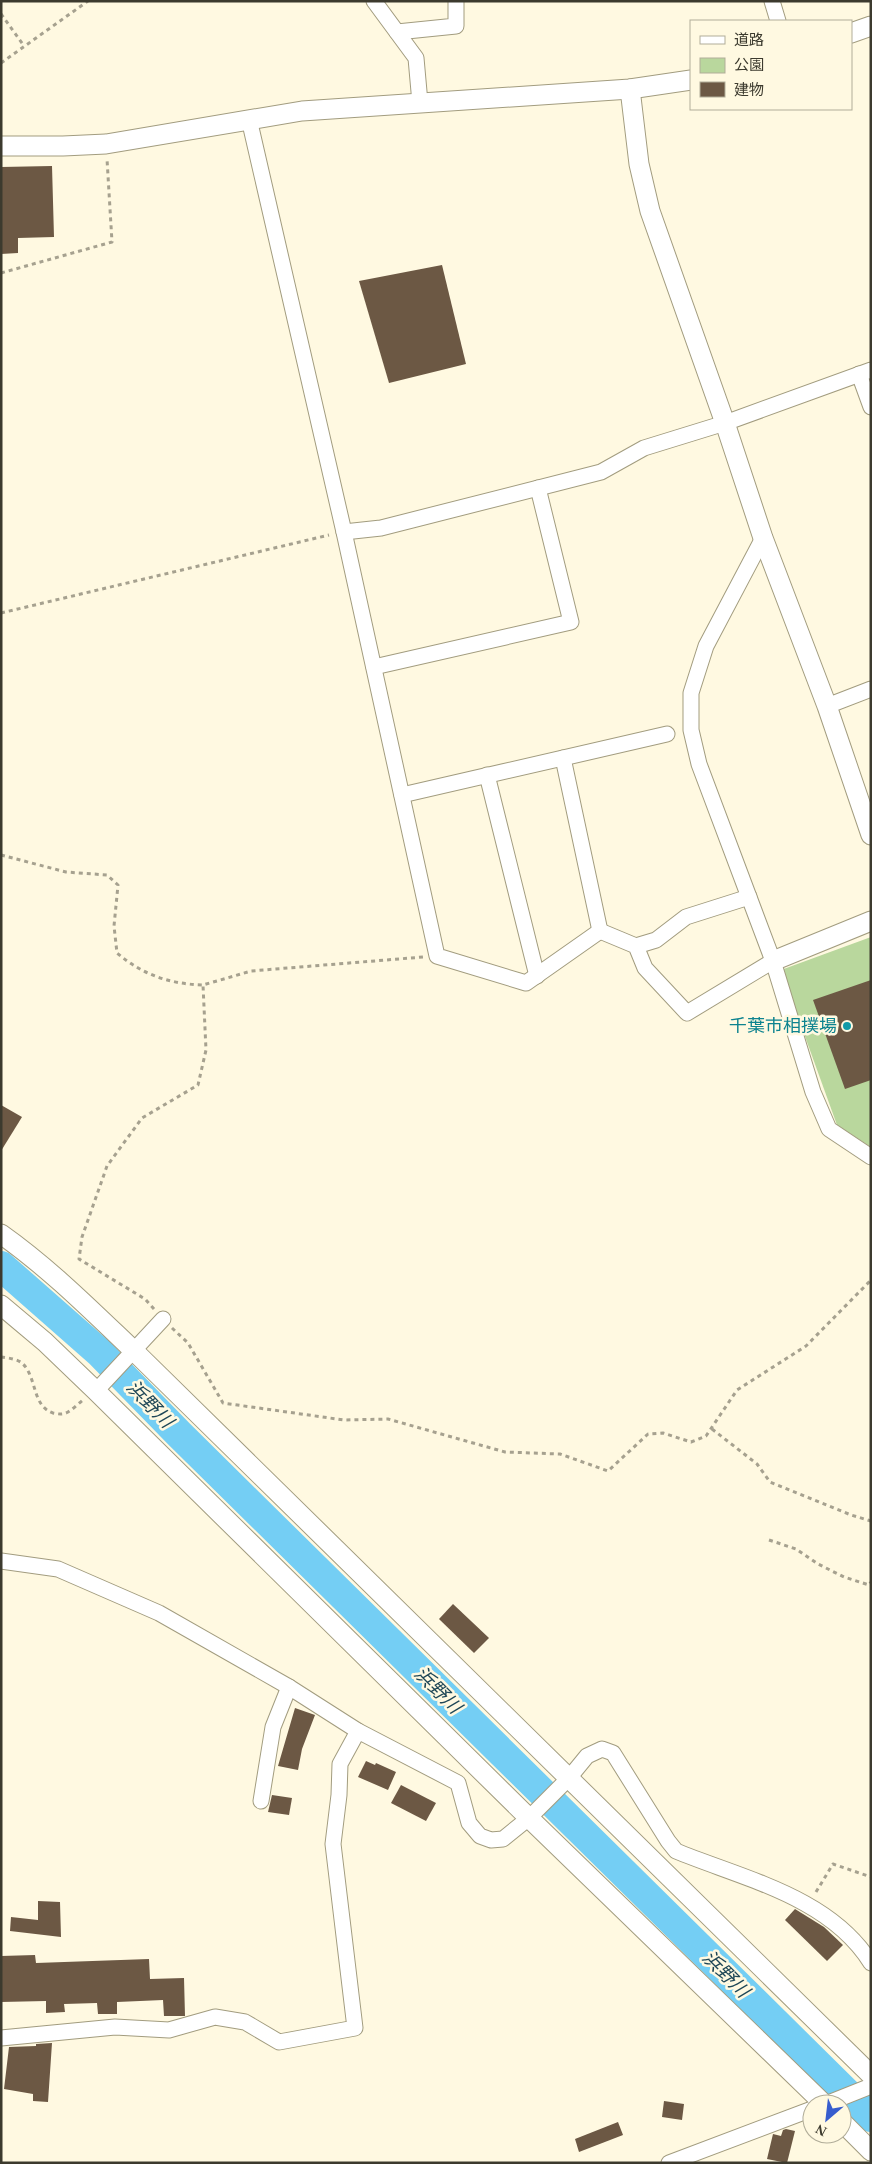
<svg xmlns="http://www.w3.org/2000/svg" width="872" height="2164" font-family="'Times New Roman','Noto Sans JP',serif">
	<rect width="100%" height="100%" fill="#fff9e1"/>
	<polygon fill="#b9d79d" points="871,937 871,1147 837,1125 781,970"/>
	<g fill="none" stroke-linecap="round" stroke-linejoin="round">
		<polyline stroke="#74cef4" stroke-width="30" points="1,1266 100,1353 179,1434 871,2117"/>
	</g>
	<g fill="#6c5844">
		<polygon points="52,166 54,237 18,238 18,253 1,254 1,167"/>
		<polygon points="442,265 466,364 389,383 359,281"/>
		<polygon points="871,980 871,1080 845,1089 813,1000"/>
		<polygon points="1,1105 22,1117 1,1151"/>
		<polygon points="453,1604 489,1638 474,1653 439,1619"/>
		<polygon points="295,1708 315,1715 302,1749 298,1770 278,1766"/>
		<polygon points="366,1761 375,1765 376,1763 396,1772 388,1790 358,1777"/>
		<polygon points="401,1785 436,1803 426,1821 391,1803"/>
		<polygon points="272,1795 292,1798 289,1815 268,1812"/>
		<polygon points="38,1901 60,1902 61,1937 10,1931 11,1917 38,1920"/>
		<polygon points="795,1909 824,1927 843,1945 827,1961 785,1920"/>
		<polygon points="35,1955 36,1963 149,1959 150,1979 184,1978 185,2016 164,2016 163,2000 117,2002 117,2014 98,2014 97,2003 64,2004 65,2012 46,2013 46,2001 1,2002 1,1956"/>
		<polygon points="52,2043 48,2102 33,2101 33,2094 4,2089 9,2047 36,2046 36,2044"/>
		<polygon points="664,2101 684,2104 682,2120 662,2117"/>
		<polygon points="618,2122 623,2135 579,2152 575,2139"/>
		<polygon points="786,2129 795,2131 787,2163 767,2159 773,2134 781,2136 783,2130"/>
	</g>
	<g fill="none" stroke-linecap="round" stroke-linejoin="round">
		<defs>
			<g id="minor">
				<polyline points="374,1 416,58 420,103"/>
				<polyline points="772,1 778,21"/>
				<polyline points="397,32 456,26 456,1"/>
				<polyline points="249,119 344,532 437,956 526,983 600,931"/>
				<polyline points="859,374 871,407"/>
				<polyline points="344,532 381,528 601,472 644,448 725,423 871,370"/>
				<polyline points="763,538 706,646 691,693 691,730 699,764 773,961 813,1092 829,1129 871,1157"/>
				<polyline points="374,667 571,622 538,488"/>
				<polyline points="827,706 871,689"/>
				<polyline points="563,758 600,931"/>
				<polyline points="487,775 537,976"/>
				<polyline points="402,795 667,734"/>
				<polyline points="600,931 636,946 645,968 687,1013 773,961"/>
				<polyline points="636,946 656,940 686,917 749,897"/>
				<polyline points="96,1391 163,1319"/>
				<path d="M1,1561L58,1569L159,1613L289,1687L358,1731L458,1783L469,1823L480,1836L491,1840L503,1839L529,1818L569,1778L587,1756L602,1749L613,1753L668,1841L676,1851C744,1879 830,1897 871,1963"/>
				<polyline points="261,1801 273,1727 289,1687"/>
				<polyline points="1,2038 115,2027 169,2030 215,2017 245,2022 279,2042 355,2028 333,1844 339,1795 340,1764 358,1731"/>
				<polyline points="826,2104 871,2086"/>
				<polyline points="669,2163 812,2109"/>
			</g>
			<g id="tertiary">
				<polyline points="851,33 871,26"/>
				<polyline points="630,89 639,164 650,211 725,423 763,538 827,706 871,835"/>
				<polyline points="1,146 63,146 106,144 302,111 630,89 691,80"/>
				<polyline points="773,961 871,921"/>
				<path d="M1,1234C49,1268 91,1310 133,1350L871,2075"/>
				<polyline points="1,1305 45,1342 96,1391 529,1818 824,2104"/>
				<polyline points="842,2122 871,2151"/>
			</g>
		</defs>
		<use href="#minor" stroke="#a29c7f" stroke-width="17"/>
		<use href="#tertiary" stroke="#a29c7f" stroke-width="21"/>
		<g stroke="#a6a18f" stroke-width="3" stroke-dasharray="4 4" stroke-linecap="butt">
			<polyline points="1,14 24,46"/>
			<polyline points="1,63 88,1"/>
			<polyline points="1,273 112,242 107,159"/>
			<polyline points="1,613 329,535"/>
			<path d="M1,855L66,872L107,875L118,885L114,926L117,953C143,975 170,984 203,985"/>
			<polyline points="154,1309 145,1299 79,1259 82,1237 107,1166 142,1118 198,1085 206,1050 203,985 251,971 423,957"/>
			<polyline points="172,1328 188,1343 223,1403 344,1420 388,1419 505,1452 560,1454 608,1471 648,1434 663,1433 691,1442 706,1436 737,1390 806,1346 871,1280"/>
			<path d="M1,1357C9,1358 18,1359 23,1364C37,1378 32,1406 53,1413C58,1414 63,1415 68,1412C73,1409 78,1404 83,1400"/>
			<polyline points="712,1429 757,1464 770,1482 851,1515 871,1521"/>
			<polyline points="769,1540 796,1549 818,1564 844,1577 869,1585 871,1582"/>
			<polyline points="816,1892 833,1864 871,1877"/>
		</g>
		<use href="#minor" stroke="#fff" stroke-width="15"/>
		<use href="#tertiary" stroke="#fff" stroke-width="19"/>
	</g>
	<circle fill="#0f9aa8" stroke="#fff9e1" stroke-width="2" cx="847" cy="1026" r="5"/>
	<g text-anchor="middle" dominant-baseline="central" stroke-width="5" stroke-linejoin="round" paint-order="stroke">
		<g font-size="18" fill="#0d838f" stroke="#fff9e1" text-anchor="end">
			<text x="837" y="1026">千葉市相撲場</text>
		</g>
		<g font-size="19" font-style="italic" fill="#1f4757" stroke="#fff9e1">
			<text transform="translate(150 1404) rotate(46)">浜野川</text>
			<text transform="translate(438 1690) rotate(45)">浜野川</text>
			<text transform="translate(726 1974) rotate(45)">浜野川</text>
		</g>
	</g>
	<rect width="872" height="2164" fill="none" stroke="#3c3a2e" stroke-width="5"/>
	<rect x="690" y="20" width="162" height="90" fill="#fff9e1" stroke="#b1ad99"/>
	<rect x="700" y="36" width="25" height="8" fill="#ffffff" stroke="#b1ad99"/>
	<text x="734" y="45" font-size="15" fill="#3c3a2e">道路</text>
	<rect x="700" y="58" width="25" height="15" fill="#b9d79d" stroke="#b1ad99"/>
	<text x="734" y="70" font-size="15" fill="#3c3a2e">公園</text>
	<rect x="700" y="82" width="25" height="15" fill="#6c5844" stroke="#b1ad99"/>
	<text x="734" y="95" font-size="15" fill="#3c3a2e">建物</text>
	<g transform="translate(827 2119) rotate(208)"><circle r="24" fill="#fff9e1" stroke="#b1ad99"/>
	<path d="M0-4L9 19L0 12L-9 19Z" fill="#375dce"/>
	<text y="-8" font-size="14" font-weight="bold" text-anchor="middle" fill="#3c3a2e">N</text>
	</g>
</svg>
